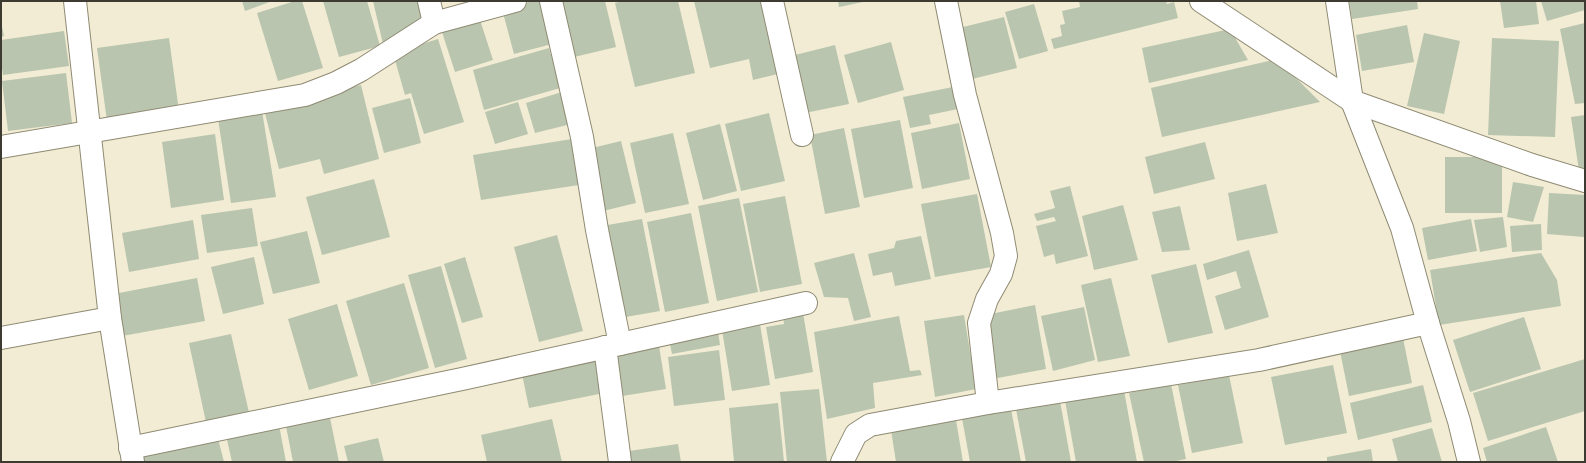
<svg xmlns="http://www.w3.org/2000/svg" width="1586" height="463" font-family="'Roboto Condensed',sans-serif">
	<rect width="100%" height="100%" fill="#f1ecd3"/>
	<g fill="#b9c5ae">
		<polygon points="242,1 272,1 245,11"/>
		<polygon points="295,1 302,1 323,68 278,81 257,13"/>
		<polygon points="323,1 367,1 380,46 339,57"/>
		<polygon points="373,1 421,1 425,18 383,44"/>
		<polygon points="533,1 540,1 552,44 514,54 502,9"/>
		<polygon points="556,1 605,1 616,47 570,58"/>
		<polygon points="623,1 678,1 695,73 635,87 615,3"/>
		<polygon points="694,1 762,1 778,74 753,80 749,59 710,68"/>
		<polygon points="838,1 863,1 863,2 839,7"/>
		<polygon points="1079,1 1166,1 1167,4 1174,2 1178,18 1054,49 1051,39 1062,36 1060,25 1065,24 1062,11 1080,7"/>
		<polygon points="1349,1 1417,1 1418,9 1352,19"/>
		<polygon points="1500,1 1536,1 1539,24 1504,28"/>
		<polygon points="1541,1 1585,1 1585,10 1547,21"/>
		<polygon points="1034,4 1048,51 1019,59 1005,12"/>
		<polygon points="1004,17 1017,68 968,80 955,29"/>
		<polygon points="480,20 493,60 455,72 442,32"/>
		<polygon points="1,22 4,36 1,37"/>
		<polygon points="1585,23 1585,103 1575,104 1560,29"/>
		<polygon points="1407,25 1414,62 1362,71 1356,35"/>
		<polygon points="1230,29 1248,60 1149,83 1142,48"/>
		<polygon points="64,31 69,66 3,75 1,61 1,40"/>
		<polygon points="1424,33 1460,41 1444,114 1407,106"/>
		<polygon points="169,38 179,111 107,121 97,48"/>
		<polygon points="1492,38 1559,41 1555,137 1488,135"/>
		<polygon points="438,39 464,122 424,134 411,93 405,95 393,53"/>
		<polygon points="891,42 904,90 858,103 844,55"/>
		<polygon points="835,45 849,104 800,114 787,57"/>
		<polygon points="549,48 560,88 484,110 473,70"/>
		<polygon points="1277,59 1320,102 1162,137 1151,88"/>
		<polygon points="66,73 72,123 8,131 2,81"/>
		<polygon points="361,85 379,159 324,174 320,159 279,169 264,109"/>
		<polygon points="953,87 958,109 929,115 931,124 910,128 903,97"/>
		<polygon points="562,92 571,124 535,133 526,103"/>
		<polygon points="410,98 421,143 384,153 372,108"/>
		<polygon points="518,102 528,134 495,144 485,112"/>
		<polygon points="262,111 276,197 231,203 218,119"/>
		<polygon points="769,113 785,181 741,191 725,124"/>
		<polygon points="1585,115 1585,170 1579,171 1571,117"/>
		<polygon points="900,120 913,188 864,198 851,129"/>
		<polygon points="959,123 970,179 922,189 911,133"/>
		<polygon points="720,124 737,191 703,200 686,133"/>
		<polygon points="844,128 860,207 825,214 810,135"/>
		<polygon points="673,133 689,204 645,213 630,143"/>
		<polygon points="215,134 224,200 171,208 162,142"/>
		<polygon points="572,139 579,185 481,200 473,155"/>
		<polygon points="621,141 636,203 603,211 588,149"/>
		<polygon points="1205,142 1215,179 1154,194 1145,157"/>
		<rect x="1445" y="157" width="57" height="56"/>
		<polygon points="374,179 390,237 322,255 306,197"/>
		<polygon points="1513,182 1544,187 1533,222 1507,217"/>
		<polygon points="1266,184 1278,233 1237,241 1228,193"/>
		<polygon points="1070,186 1088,256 1056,264 1054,254 1044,257 1036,226 1056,221 1054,217 1037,221 1034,214 1055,208 1050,191"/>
		<polygon points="1549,193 1585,195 1584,237 1547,234"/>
		<polygon points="977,194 991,267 935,277 921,204"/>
		<polygon points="785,196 802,284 760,292 743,204"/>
		<polygon points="739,198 758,292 717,301 698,206"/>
		<polygon points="1123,205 1138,260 1094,270 1082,216"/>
		<polygon points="1180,206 1190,250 1162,252 1152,212"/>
		<polygon points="252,208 258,246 207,253 201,215"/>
		<polygon points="691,213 709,303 665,312 647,222"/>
		<polygon points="1503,217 1507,247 1480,252 1474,220"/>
		<polygon points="642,219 660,311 620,318 602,226"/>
		<polygon points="1471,219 1477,251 1428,260 1422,228"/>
		<polygon points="193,220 199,259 129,272 122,233"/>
		<polygon points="1541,224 1542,250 1512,252 1510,226"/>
		<polygon points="307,231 320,283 273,294 260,242"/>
		<polygon points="557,235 583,331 539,342 514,247"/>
		<polygon points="921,236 931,279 895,286 892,272 873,276 868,254 894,248 896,241"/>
		<polygon points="1249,250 1269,317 1225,330 1215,296 1241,288 1236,271 1207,280 1203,264"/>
		<polygon points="854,253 871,317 854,321 848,298 824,297 814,263"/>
		<polygon points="1541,253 1557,280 1561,306 1439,325 1430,270"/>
		<polygon points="254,257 264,304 223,314 211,267"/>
		<polygon points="465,257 483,317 462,323 444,264"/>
		<polygon points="1196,264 1213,333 1168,343 1151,275"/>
		<polygon points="441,266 467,359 435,368 408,275"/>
		<polygon points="197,278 205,321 122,336 114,294"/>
		<polygon points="1111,278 1130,356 1098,362 1081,285"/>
		<polygon points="404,283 429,368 371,385 346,301"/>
		<polygon points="337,304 358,376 309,390 288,319"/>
		<polygon points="1035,305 1046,369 992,379 985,315"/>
		<polygon points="1084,307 1095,360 1053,371 1041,316"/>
		<polygon points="803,313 813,372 775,379 766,327 784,324 783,316"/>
		<polygon points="964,315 976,389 935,397 924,321"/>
		<polygon points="899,316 910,371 920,370 922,375 873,383 875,408 827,419 814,332"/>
		<polygon points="1524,317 1541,369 1470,392 1453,340"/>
		<polygon points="759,318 770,385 732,391 721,324"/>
		<polygon points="717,325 720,345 672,354 668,334"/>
		<polygon points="1402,333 1412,383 1349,396 1339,346"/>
		<polygon points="231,334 250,417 207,427 189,343"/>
		<polygon points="658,340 666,389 616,397 608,348"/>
		<polygon points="719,350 725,400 674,406 668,357"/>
		<polygon points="596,353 604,393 529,408 521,369"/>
		<polygon points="1585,359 1585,411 1488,441 1473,393"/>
		<polygon points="1333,365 1347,433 1285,445 1271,377"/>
		<polygon points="1229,375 1243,443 1192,453 1178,385"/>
		<polygon points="1171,384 1186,459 1171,462 1144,462 1129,393"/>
		<polygon points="1123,385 1137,462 1076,462 1064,395"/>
		<polygon points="1423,385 1432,422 1358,440 1350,403"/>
		<polygon points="819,389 827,462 787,462 780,392"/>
		<polygon points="1060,401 1071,462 1026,462 1016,409"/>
		<polygon points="778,403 784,462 734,462 729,408"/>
		<polygon points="1011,409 1021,462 970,462 962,418"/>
		<polygon points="329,413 339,462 293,462 285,421"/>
		<polygon points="552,419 562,462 487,462 481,435"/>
		<polygon points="956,420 963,462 896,462 891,430"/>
		<polygon points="279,425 286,462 232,462 226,435"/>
		<polygon points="1546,427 1558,462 1487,462 1483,448"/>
		<polygon points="1432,428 1442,462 1398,462 1392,439"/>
		<polygon points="217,435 224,462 141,462 139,454"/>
		<polygon points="378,438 384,462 348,462 344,446"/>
		<polygon points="678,444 681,462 624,462 622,452"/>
		<polygon points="1371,449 1373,462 1327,462 1327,457"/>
	</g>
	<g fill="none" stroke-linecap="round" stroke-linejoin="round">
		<defs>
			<g id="street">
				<polyline points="75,1 110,318 133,462"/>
				<polyline points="429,1 434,23"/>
				<polyline points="551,1 582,137 597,230 620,344"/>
				<polyline points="772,1 802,135"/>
				<polyline points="946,1 965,95 1002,233 1006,256 1001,274 987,299 979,323 988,403"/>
				<polyline points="1337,1 1352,101 1402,228 1428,323 1459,421 1469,462"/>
				<polyline points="1,147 305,95 336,83 361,70 434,23 515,1"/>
				<polyline points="1,338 110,318"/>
				<polyline points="605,347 620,462"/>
				<polyline points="130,448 462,379 806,303"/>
				<polyline points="842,462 856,434 870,425 988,403 1259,360 1428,323"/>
			</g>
			<polyline id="secondary" points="1201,1 1352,101 1532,165 1585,181"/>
		</defs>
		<use href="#street" stroke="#8f8a73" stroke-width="24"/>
		<use href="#secondary" stroke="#8f8a73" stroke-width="24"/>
		<use href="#street" stroke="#fff" stroke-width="22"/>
		<use href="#secondary" stroke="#fff" stroke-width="22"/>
	</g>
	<rect width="1586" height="463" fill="none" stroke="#3d3b31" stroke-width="4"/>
</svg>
